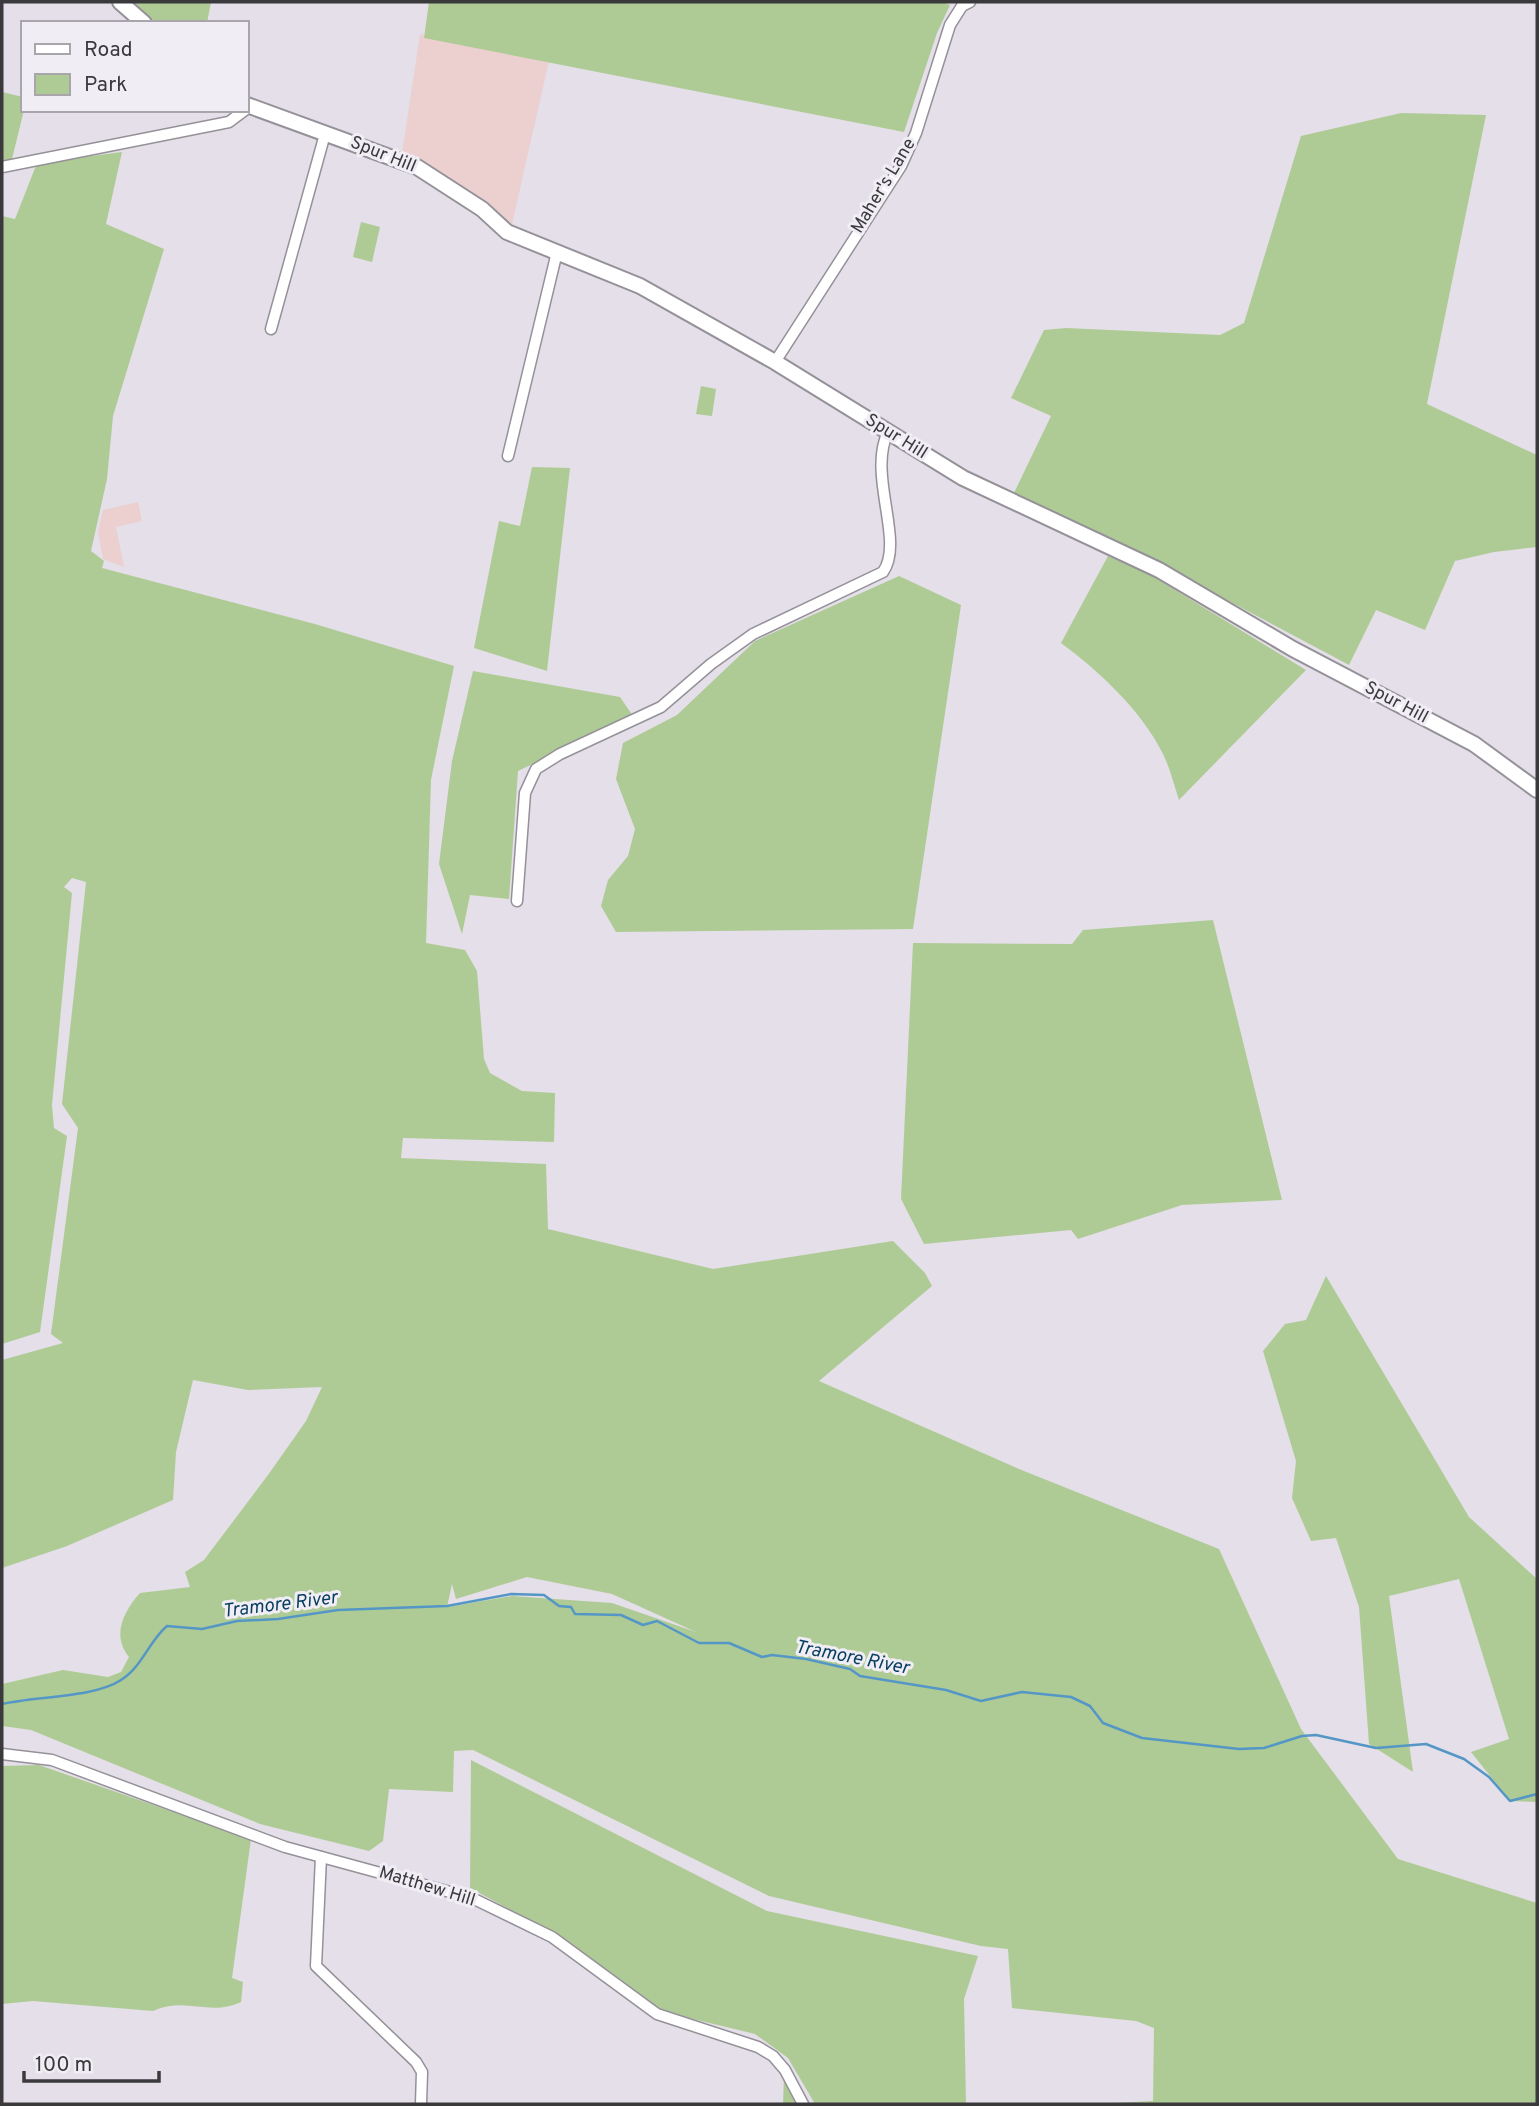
<svg xmlns="http://www.w3.org/2000/svg" width="1539" height="2106" font-family="Overpass,sans-serif">
	<rect width="100%" height="100%" fill="#e4dfe8"/>
	<g fill="#ebd0cf">
		<polygon points="420,34 549,61 512,224 487,204 422,162 402,153"/>
		<polygon points="138,502 142,521 116,527 124,567 103,559 98,531 103,510"/>
	</g>
	<g fill="#afcb95" fill-rule="evenodd">
		<polygon points="133,2 211,2 207,23 155,23"/>
		<polygon points="429,2 943,2 950,5 937,33 904,132 424,38"/>
		<polygon points="2,92 23,97 24,110 12,159 2,162"/>
		<polygon points="1401,113 1486,115 1427,404 1537,455 1537,547 1494,552 1455,561 1425,630 1376,610 1349,665 1152,560 1013,495 1051,416 1011,398 1044,330 1066,328 1220,335 1244,323 1301,136"/>
		<path d="M122,152L106,224L164,249L113,416L107,479L91,551L104,561L102,568L315,624L454,666L431,780L426,943L465,950L477,971L484,1059L490,1073L522,1091L555,1093L554,1142L403,1138L401,1158L546,1164L548,1229L713,1269L893,1241L925,1273L932,1286L819,1381L1019,1469L1219,1549L1301,1729L1398,1859L1537,1903V2104H1095L1153,2101L1154,2028L1136,2021L1012,2008L1008,1949L981,1946L769,1896L473,1750L454,1751L453,1792L389,1789L383,1841L369,1851L260,1824L31,1730L2,1726V1684L63,1670L108,1677L121,1672L129,1657C111,1635 124,1611 140,1593L190,1587L185,1572L204,1560L268,1475L306,1421L322,1387L248,1390L193,1380L176,1452L173,1500L67,1546L2,1568V1360L63,1343L51,1334L78,1128L62,1104L86,882L72,878L64,887L72,893L52,1105L54,1128L67,1136L40,1332L2,1344V216L15,219L37,163ZM527,1577L612,1594L696,1632L612,1603L512,1596L447,1607L452,1584L456,1599Z"/>
		<polygon points="361,222 380,227 372,262 353,257"/>
		<polygon points="701,386 716,389 712,416 696,414"/>
		<polygon points="532,467 570,468 547,671 474,648 499,521 520,526"/>
		<path d="M1108,556L1149,574L1306,670L1179,800C1174,785 1170,768 1163,754C1142,711 1099,671 1061,643Z"/>
		<polygon points="899,576 961,605 913,929 616,932 601,906 608,880 628,856 635,829 616,779 623,743 677,715 755,641"/>
		<polygon points="473,671 620,697 633,716 518,771 509,899 470,895 462,934 439,864 452,761"/>
		<polygon points="1213,920 1282,1200 1182,1205 1078,1239 1071,1230 924,1244 901,1199 913,943 1072,944 1083,930"/>
		<polygon points="1326,1276 1469,1517 1537,1579 1537,1802 1510,1801 1471,1752 1509,1739 1459,1579 1389,1596 1413,1772 1369,1744 1359,1607 1336,1538 1311,1541 1292,1498 1296,1461 1263,1351 1285,1324 1306,1320"/>
		<polygon points="471,1760 767,1911 978,1956 964,1999 966,2104 815,2104 788,2058 755,2034 664,2012 565,1939 470,1888"/>
		<path d="M39,1765L251,1839L232,1978L243,1982L241,2002C209,2017 186,1996 153,2011L33,2001L2,2004V1766Z"/>
		<polygon points="784,2077 803,2104 783,2104"/>
	</g>
	<g fill="none" stroke-linecap="round" stroke-linejoin="round">
		<path stroke="#5497c6" stroke-width="2.5" d="M2,1704C34,1696 94,1698 121,1680C142,1667 149,1641 167,1626L202,1629L237,1621L278,1619L338,1610L447,1606L511,1594L544,1595L559,1606L571,1607L575,1614L621,1615L643,1625L657,1621L699,1643H729L762,1657L772,1655L806,1659L850,1669L860,1676L946,1690L981,1701L1022,1692L1071,1697L1090,1706L1103,1723L1142,1738L1239,1749L1264,1748L1302,1736L1316,1735L1376,1748L1426,1744L1464,1759L1489,1777L1510,1801L1537,1794"/>
		<defs>
			<g id="street">
				<polyline points="2,167 229,122 245,110"/>
				<polyline points="271,329 325,134"/>
				<polyline points="775,362 901,166 916,133 950,25 962,6 970,2"/>
				<polyline points="508,456 557,252"/>
				<path d="M517,901L525,793L536,769L560,754L661,707L711,664L753,634L883,572C905,541 867,475 888,432"/>
				<polyline points="2,1754 52,1760 285,1847 472,1898 552,1937 657,2014 758,2047 773,2056 785,2070 803,2104"/>
				<polyline points="321,1857 316,1966 416,2062 422,2072 421,2104"/>
			</g>
			<g id="secondary">
				<polyline points="120,2 144,23"/>
				<polyline points="247,105 417,167 482,209 507,232 640,286 775,362 963,478 1159,570 1293,649 1474,744 1537,790"/>
			</g>
		</defs>
		<use href="#street" stroke="#959199" stroke-width="13"/>
		<use href="#secondary" stroke="#959199" stroke-width="18"/>
		<use href="#street" stroke="#fff" stroke-width="10"/>
		<use href="#secondary" stroke="#fff" stroke-width="14"/>
	</g>
	<g text-anchor="middle" dominant-baseline="central" stroke-width="6" stroke-linejoin="round" paint-order="stroke">
		<g font-size="18" fill="#3a393c" stroke="#f1edf5">
			<text transform="translate(383 155) rotate(22)">Spur Hill</text>
			<text transform="translate(884 186) rotate(-59)">Maher's Lane</text>
			<text transform="translate(896 437) rotate(32)">Spur Hill</text>
			<text transform="translate(1396 703) rotate(28)">Spur Hill</text>
			<text transform="translate(427 1887) rotate(17)">Matthew Hill</text>
		</g>
		<g font-size="19" font-style="italic" fill="#073e5f" stroke="#f1edf5">
			<text transform="translate(280 1605) rotate(-7)">Tramore River</text>
			<text transform="translate(852 1658) rotate(11)">Tramore River</text>
		</g>
	</g>
	<rect width="1539" height="2106" fill="none" stroke="#3a393c" stroke-width="7"/>
	<rect x="21" y="21" width="228" height="91" fill="#f1edf5" stroke="#a8a5ab" stroke-width="2"/>
	<rect x="35" y="44" width="35" height="10" fill="#ffffff" stroke="#a8a5ab" stroke-width="2"/>
	<text x="84" y="56" font-size="21" fill="#3a393c">Road</text>
	<rect x="35" y="74" width="35" height="21" fill="#afcb95" stroke="#a8a5ab" stroke-width="2"/>
	<text x="84" y="91" font-size="21" fill="#3a393c">Park</text>
	<path d="M24 2071v10h135v-10" fill="none" stroke="#3a393c" stroke-width="3.5"/>
	<text x="35" y="2071" font-size="21" fill="#3a393c" stroke="#f1edf5" stroke-width="5" paint-order="stroke">100 m</text>
</svg>
